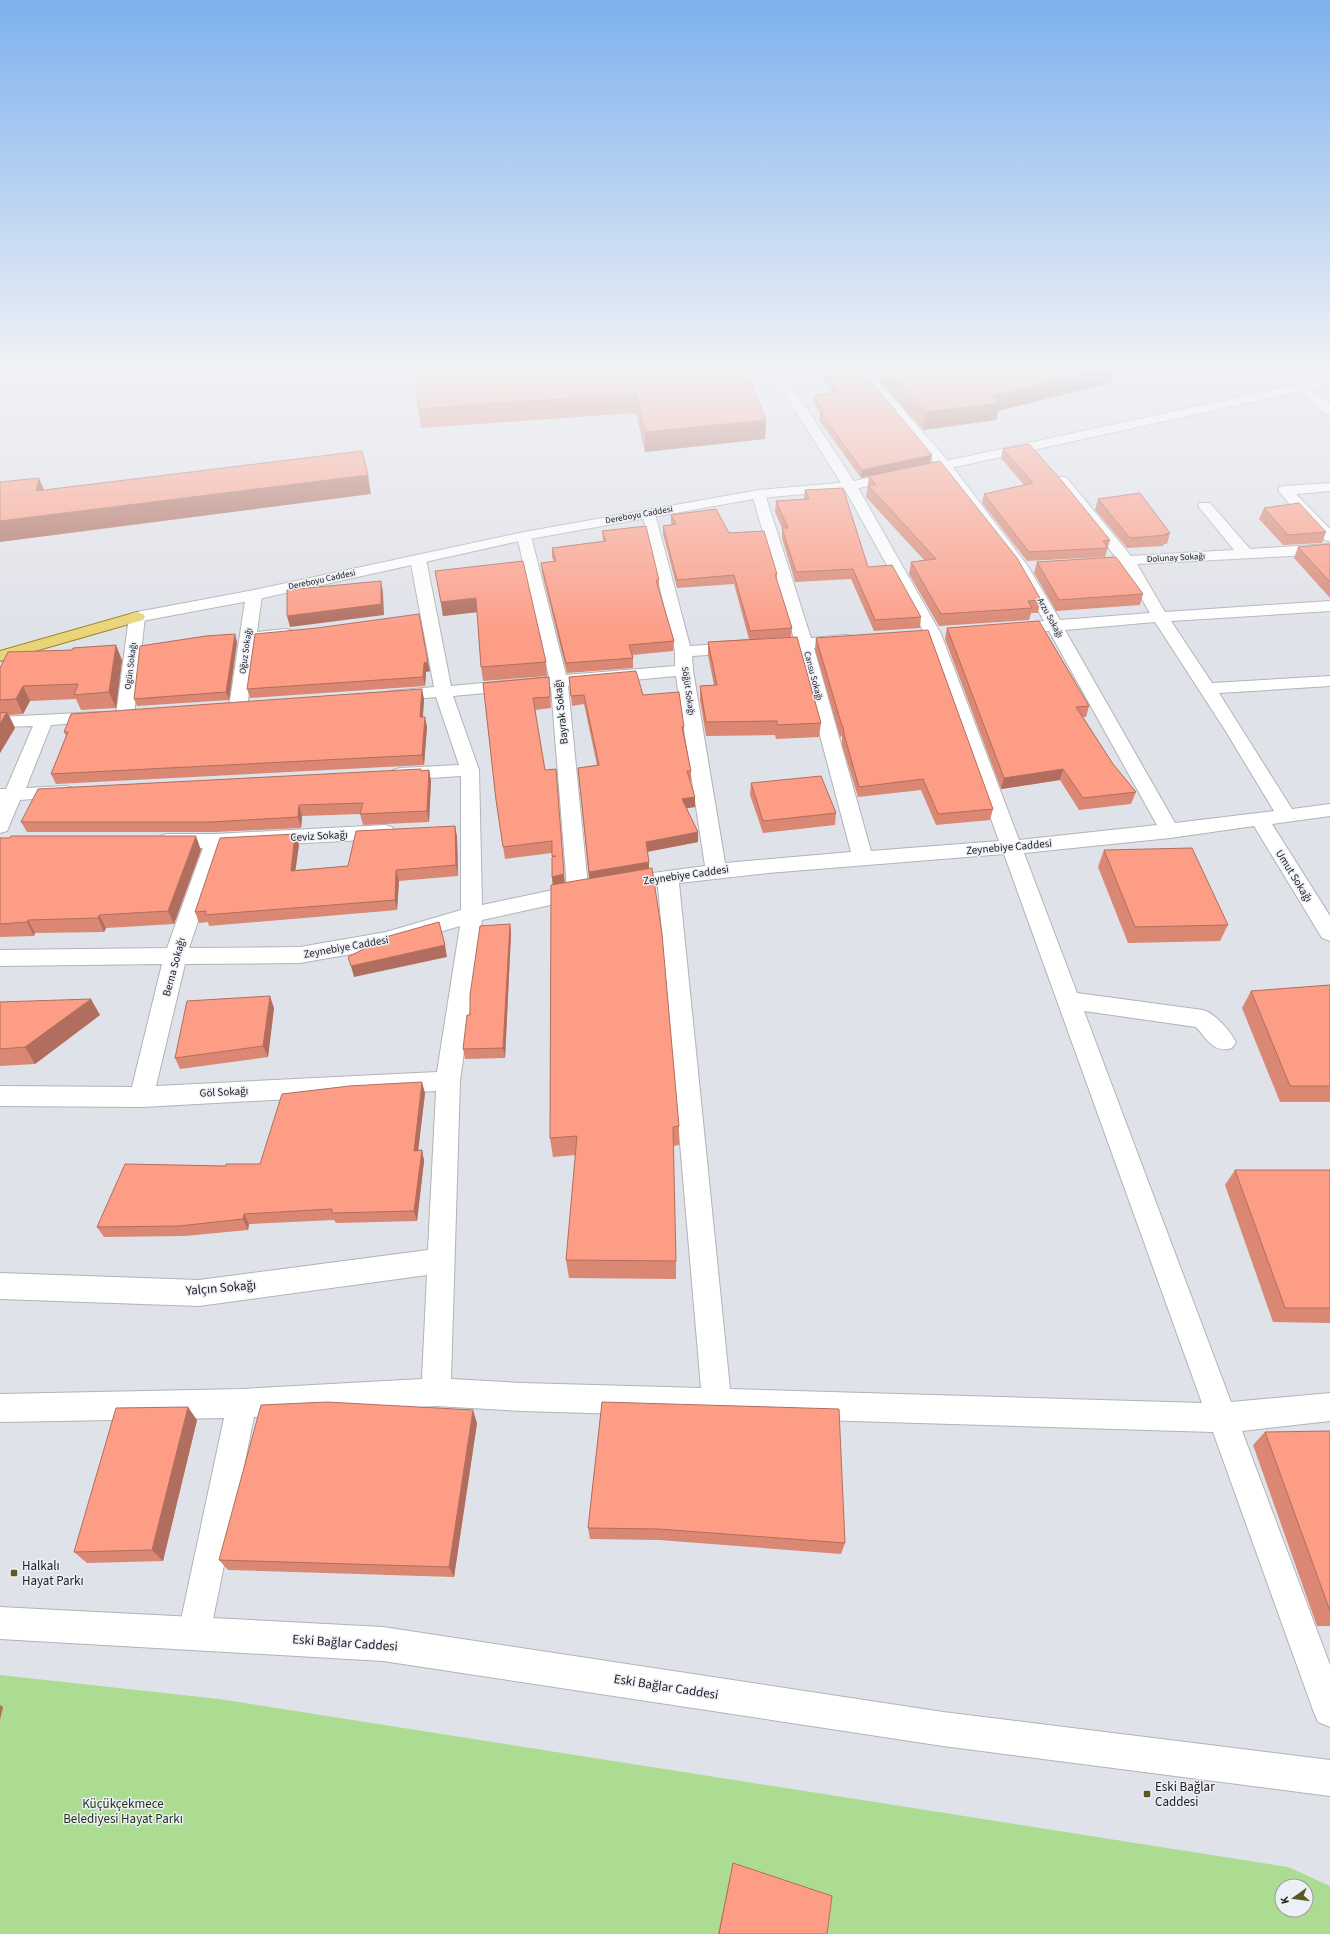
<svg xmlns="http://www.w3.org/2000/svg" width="1330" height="1934" font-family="'Source Sans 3',sans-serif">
	<rect width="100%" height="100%" fill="#e0e2e9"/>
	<path fill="#abdc92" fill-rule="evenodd" d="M0,1675L219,1699L1288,1867L1330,1886V1934H0ZM1282,1886H1306V1910H1282Z"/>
	<polygon fill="#7dacf7" points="0,366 69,366 0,376"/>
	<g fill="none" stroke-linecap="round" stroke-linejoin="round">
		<defs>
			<g id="minor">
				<path d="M767,366H779L857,486L941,634L1019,840L1157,825L1049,631L1012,634L1006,632L1004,629L1006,626L1044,621L1015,569L939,468L853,366H865L949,462L1027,565L1060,620L1150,613L1122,565L1110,564L1107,561L1110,558L1115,556L1056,483L1054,480L1056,477H1066L1131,556L1234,550L1198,506L1200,503H1210L1250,549L1330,544V554L1137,564L1165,612L1330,601V611L1171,621L1212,683L1330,676V686L1219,693L1292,809L1330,804V816L1272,824L1330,916V941L1322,938L1254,826L1170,838L1024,853L1077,993L1203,1010C1216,1014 1229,1030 1236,1042L1232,1048C1214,1054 1207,1039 1196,1027L1084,1011L1231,1402L1330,1393V1421L1242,1431L1330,1665V1727L1318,1722L1313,1710L1213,1432L522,1411L436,1406L254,1417L210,1634L206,1646L194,1650L182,1646L178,1634L224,1418L0,1422V1394L242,1389L422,1379L427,1275L199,1306L0,1299V1273L199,1280L428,1250L436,1091L142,1107L0,1106V1086L132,1087L162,964L0,966V950L167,948L203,848H167L160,846L157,841L160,836L167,834H215L385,825L392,827L395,832L392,837L385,839L223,847L189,948L300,947L386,932L461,910V776L400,780L393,778L391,774L393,770L400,768L459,765L436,697L392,701L386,700L383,696L386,692L392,691L434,687L410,559L413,556H423L426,559L451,686L549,677L517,536L519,533H529L531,536L566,675L675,666V651L642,513L644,510H654L690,646L738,643L744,644L746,648L744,652L738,653L692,656L693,670L725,863L851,852L797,649L770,651L764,650L762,646L764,642L794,639L752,494L754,491H764L811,638L846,635L852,636L854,640L852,644L814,648L871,851L999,841L925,634L843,486ZM1155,622L1225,730L1274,811L1175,823L1065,630ZM676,676L705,866L623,877L616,879L613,884L616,889L623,891L658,886L701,1388L522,1383L451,1379L460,1081L482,920L578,899L588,896L591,891L588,886L568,686ZM551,687L567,887L482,905L479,770L453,696ZM1004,854L1202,1403L730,1389L679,883L768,873ZM460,926L437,1072L156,1086L185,964L300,963L386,948Z"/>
				<polygon points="1302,383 1306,384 1330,404 1330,415 1325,414 1298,390 1296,387 1298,384"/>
				<polygon points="1330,483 1330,491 1296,494 1330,529 1330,541 1325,540 1291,506 1278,490 1280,487 1285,486"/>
				<polygon points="254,590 260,592 262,595 257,632 285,629 291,630 293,634 291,638 256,642 247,707 244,711 238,712 232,711 229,707 246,595 248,592"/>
				<polygon points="137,612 143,614 145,617 134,715 131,719 125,720 119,719 116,715 129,617 131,614"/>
				<polygon points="99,712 105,713 108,717 105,721 51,725 26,788 66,786 73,788 76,792 73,796 20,800 7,831 0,833 0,789 6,789 33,726 0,727 0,717"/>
			</g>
			<g id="secondary">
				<polygon points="1330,377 1330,385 850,490 759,498 524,540 254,600 137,622 131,620 129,617 131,614 137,612 254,590 524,532 759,490 850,482"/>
				<polygon points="0,1607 383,1627 943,1712 1330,1760 1330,1796 943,1746 383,1661 0,1639"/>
			</g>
			<polygon id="primary" points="137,612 143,614 145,617 143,620 0,661 0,651"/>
		</defs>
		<use href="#minor" stroke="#b1b3b9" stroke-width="2"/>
		<use href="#secondary" stroke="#b1b3b9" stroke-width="2"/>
		<use href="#primary" stroke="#9b8323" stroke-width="2"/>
		<use href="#minor" fill="#fff" fill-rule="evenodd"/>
		<use href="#secondary" fill="#fff" fill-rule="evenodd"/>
		<use href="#primary" fill="#ead47a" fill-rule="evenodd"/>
	</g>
	<g fill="#da8773">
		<polygon points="744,366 766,420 765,439 645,452 636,413 421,428 418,409"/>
		<polygon points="815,366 858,366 932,455 930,463 1041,600 1038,613 1031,613 1029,620 939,626 909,574 911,562 924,560 866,497 869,476 861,478 819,420 820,413 814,403 814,396 833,393"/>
		<polygon points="872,366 1117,366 1112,382 998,411 996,420 923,430 871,371"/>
		<polygon points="1003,449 1110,540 1105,557 1027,561 982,503 984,494 1024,485 1001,458"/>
		<polygon points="805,490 868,567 921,617 920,628 874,631 851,579 795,582 782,538 782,528 775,512 776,501 804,499"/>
		<polygon points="1098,499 1170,533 1167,544 1164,544 1163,546 1127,548 1095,510"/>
		<polygon points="1264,508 1326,532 1322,543 1283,545 1259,519"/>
		<polygon points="671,515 729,533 777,574 777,580 792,628 791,637 758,639 821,723 819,737 776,739 775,735 706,736 700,700 700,686 714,685 708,655 708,642 749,639 734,584 677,588 663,534 663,526 672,525 671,523"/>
		<polygon points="602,531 659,580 659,590 674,641 673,651 632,655 633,658 633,668 567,673 542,573 541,563 554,561 552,558 552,548 603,541"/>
		<polygon points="1330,544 1330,598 1294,558 1298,547"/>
		<polygon points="1037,562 1143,594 1140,605 1056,611 1034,573"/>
		<polygon points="435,571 546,662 547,676 483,681 481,667 477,612 443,616"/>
		<polygon points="947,628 1089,706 1086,717 1083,717 1113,764 1136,792 1131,804 1079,810 1060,780 1001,789 945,639"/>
		<polygon points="816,638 993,809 990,820 936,825 921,790 858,797 842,745 842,736 840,737 815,649"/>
		<polygon points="237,642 229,700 137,706 134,699"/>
		<polygon points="122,660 116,708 81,710 76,699 30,701 23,714 9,715 15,728 0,753 0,668"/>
		<polygon points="430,671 426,672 425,686 250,698 247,689"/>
		<polygon points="549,677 551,708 535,710 545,770 565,883 589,879 578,768 597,765 584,704 572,706 569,677 643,695 684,727 684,735 691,771 691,780 690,780 695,807 687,808 698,842 647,852 679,1126 679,1145 673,1146 676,1261 676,1279 569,1278 566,1260 576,1155 553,1157 550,1138 553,885 552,877 552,853 505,859 496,800 483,683"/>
		<polygon points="424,699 423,717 427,727 424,765 56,784 51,774 66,736 64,732"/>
		<polygon points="421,769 421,771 429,770 431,781 429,822 363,825 360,814 302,816 301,828 215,832 27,832 21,822"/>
		<polygon points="751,783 836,813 835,825 763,833 750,795"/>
		<polygon points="455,826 457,837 458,876 399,881 397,910 209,926 208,922 199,923 195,912 295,834 299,845 295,870 348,866"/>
		<polygon points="0,838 201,850 174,924 106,928 104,932 35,933 34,936 0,937"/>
		<polygon points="1104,850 1228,925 1220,941 1128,943 1098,867"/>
		<polygon points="510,924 511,934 505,1058 465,1059 463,1049"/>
		<polygon points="1330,985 1330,1102 1280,1102 1242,1008 1251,991"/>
		<polygon points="0,1002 100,1015 35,1064 0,1066"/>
		<polygon points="274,1008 268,1057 180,1069 175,1058"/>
		<polygon points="425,1093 418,1150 422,1150 424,1161 417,1221 336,1223 334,1220 249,1224 248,1230 185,1236 104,1237 97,1227 226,1166 260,1164"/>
		<polygon points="1235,1170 1330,1170 1330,1323 1273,1322 1225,1185"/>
		<polygon points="602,1402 845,1543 841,1554 659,1540 590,1539 588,1528"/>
		<polygon points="197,1420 163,1561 87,1563 74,1552"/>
		<polygon points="477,1423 454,1577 228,1570 219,1560"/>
		<polygon points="1330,1431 1330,1626 1317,1626 1253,1445 1265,1432"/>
		<polygon points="733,1863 827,1934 718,1934"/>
	</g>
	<g fill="#b16e5e">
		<polygon points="1114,366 1117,366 1112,382 998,411 996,420 923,430 926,412"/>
		<polygon points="766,420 765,439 645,452 645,432"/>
		<polygon points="932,455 930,463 861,478 862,470"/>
		<polygon points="368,475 371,494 0,542 0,521"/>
		<polygon points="39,478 47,497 36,491"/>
		<polygon points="381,581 383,592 384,615 290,627 287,616"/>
		<polygon points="476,598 478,612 443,616 441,602"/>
		<polygon points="235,634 237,642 229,700 226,692"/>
		<polygon points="116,645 122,660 116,708 109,692"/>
		<polygon points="428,662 430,671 426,672 425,686 423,677 424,663"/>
		<polygon points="23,686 30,701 23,714 16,699"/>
		<polygon points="422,689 424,699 422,727 420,717"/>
		<polygon points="7,712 15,728 0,753 0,724"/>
		<polygon points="425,717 427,727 424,765 422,755"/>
		<polygon points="556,769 565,886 553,888 552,877 564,874"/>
		<polygon points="1063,769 1060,780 1001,789 1004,778"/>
		<polygon points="429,770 431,781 429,822 427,811"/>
		<polygon points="695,797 695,807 682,809 682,799"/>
		<polygon points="299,805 302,816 301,828 298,817"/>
		<polygon points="455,826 457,837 458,876 456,865"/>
		<polygon points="698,832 698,842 646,852 646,842"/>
		<polygon points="295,834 299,845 294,881 291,871"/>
		<polygon points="196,836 201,850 174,924 168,911"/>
		<polygon points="649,862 649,872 589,881 589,872"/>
		<polygon points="396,870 399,881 397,910 395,900"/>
		<polygon points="99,915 106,928 104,932 98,918"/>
		<polygon points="28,920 35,933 34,936 27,922"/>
		<polygon points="510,924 511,934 505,1058 503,1048"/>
		<polygon points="445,945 447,957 354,977 351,966"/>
		<polygon points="270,996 274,1008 268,1057 263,1046"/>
		<polygon points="91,999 100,1015 35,1064 25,1047"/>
		<polygon points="422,1082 425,1093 417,1161 414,1151"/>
		<polygon points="422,1150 424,1161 417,1221 414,1211"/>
		<polygon points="244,1214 249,1224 248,1230 243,1219"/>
		<polygon points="188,1407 197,1420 163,1561 152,1550"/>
		<polygon points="473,1410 477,1423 454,1577 449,1567"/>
		<polygon points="0,1705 3,1707 0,1720"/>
	</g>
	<g fill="#fd9d86" stroke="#b16e5e">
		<polygon points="416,366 744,366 766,420 645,432 636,394 418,409"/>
		<polygon points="820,366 858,366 932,455 862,470 820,412 824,412 814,396 838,392"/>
		<polygon points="884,366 1114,366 992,396 999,403 926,412"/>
		<polygon points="1029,444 1062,481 1110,540 1103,541 1108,548 1029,552 984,494 1033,483 1003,449"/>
		<polygon points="362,451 368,475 0,521 0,482 39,478 36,491"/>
		<polygon points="940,461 1017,558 1041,600 1028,601 1032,608 941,614 911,562 936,559 868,485 876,485 869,476"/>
		<polygon points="843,488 868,567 892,565 921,617 875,620 853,569 796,572 782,528 788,528 776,501 809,499 805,490"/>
		<polygon points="1140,493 1170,533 1165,534 1167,535 1130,538 1098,499"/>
		<polygon points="1299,503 1326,532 1288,535 1264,508"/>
		<polygon points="716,509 729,533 764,531 777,574 775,574 792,628 750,631 734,575 677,580 663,526 676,524 671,515"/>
		<polygon points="646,526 659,580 656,580 674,641 629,645 633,658 566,663 541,563 556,561 552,548 606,541 602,531"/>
		<polygon points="1330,544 1330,582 1298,547"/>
		<polygon points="1116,557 1143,594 1059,600 1037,562"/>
		<polygon points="523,561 546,662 481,667 476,598 441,602 435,571"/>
		<polygon points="381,581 381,604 287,616 287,590"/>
		<polygon points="419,614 428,662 424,663 423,677 247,689 255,634 317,628"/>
		<polygon points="1039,621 1089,706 1076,707 1113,764 1136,792 1083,798 1063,769 1004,778 947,628"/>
		<polygon points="928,630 993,809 938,814 923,779 859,787 844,734 843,726 842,726 816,638"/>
		<polygon points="235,634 226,692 134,699 140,646 206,636"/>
		<polygon points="797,637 821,723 777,725 777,721 706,722 700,686 717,685 708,642"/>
		<polygon points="116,645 109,692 74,695 78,684 23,686 16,699 0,700 0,668 8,652 72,650 73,648"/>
		<polygon points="636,671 643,695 679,692 684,727 682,727 691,771 687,771 695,797 682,799 698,832 646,842 649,862 589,872 578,768 599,765 584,695 571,696 569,677"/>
		<polygon points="549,677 550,697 533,698 545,770 556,769 564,874 552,877 552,857 556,856 552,856 552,841 503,847 496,800 483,683"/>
		<polygon points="422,689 420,717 425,717 422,755 51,774 68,732 64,732 71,714"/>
		<polygon points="7,712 0,724 0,713"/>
		<polygon points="421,769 421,771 429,770 427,811 360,814 363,803 299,805 298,817 211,822 21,822 38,789"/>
		<polygon points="821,776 836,813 763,821 751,783"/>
		<polygon points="455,826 456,865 396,870 395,900 205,915 206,911 195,912 220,838 295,834 291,871 348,866 356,831"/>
		<polygon points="11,836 196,836 168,911 99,915 98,918 28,920 27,922 0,924 0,838 10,838"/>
		<polygon points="1192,848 1228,925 1135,927 1104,850"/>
		<polygon points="652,868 662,934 679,1126 673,1127 676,1261 566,1260 577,1136 550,1138 551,885"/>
		<polygon points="439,922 445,945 351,966 348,957 389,936"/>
		<polygon points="510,924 503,1048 463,1049 467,1015 470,1015 470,995 480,926"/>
		<polygon points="1330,985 1330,1086 1290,1086 1251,991"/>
		<polygon points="270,996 263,1046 175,1058 187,1001"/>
		<polygon points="91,999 25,1047 0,1049 0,1002"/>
		<polygon points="422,1082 414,1151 422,1150 414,1211 332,1213 332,1209 244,1214 243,1219 179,1226 97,1227 125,1164 226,1166 226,1164 260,1164 282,1094 349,1086"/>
		<polygon points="1235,1170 1330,1170 1330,1308 1285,1308"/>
		<polygon points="327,1402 473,1410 449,1567 219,1560 261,1405"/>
		<polygon points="602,1402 839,1409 845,1543 659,1529 588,1528"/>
		<polygon points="188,1407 152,1550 74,1552 116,1408"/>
		<polygon points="1330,1431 1330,1611 1265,1432"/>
		<polygon points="733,1863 832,1896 827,1934 719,1934"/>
	</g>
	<linearGradient id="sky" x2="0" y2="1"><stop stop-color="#7db1ee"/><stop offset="0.58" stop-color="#f1f2f5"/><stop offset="1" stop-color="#f1f2f5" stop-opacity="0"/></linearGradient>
	<rect width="1330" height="636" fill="url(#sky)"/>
	<g fill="#5d5724" stroke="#edeff6" stroke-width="1.5">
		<rect x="10" y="1569" width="8" height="8" rx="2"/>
		<rect x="1143" y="1790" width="8" height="8" rx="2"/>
	</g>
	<g text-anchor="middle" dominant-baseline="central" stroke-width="3" stroke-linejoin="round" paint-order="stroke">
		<g font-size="9" fill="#212124" stroke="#edeff6">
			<text transform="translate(639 515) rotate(-10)">Dereboyu Caddesi</text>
			<text transform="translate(1176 558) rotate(-3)">Dolunay Sokağı</text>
			<text transform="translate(322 580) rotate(-12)">Dereboyu Caddesi</text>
			<text transform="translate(1050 618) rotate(61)">Arzu Sokağı</text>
			<text transform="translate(246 651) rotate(-82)">Oğuz Sokağı</text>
			<text transform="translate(131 666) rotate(-83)">Ogün Sokağı</text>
			<text transform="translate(813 676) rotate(75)">Cansu Sokağı</text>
			<text transform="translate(688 691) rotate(82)">Söğüt Sokağı</text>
		</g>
		<g font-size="11" fill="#212124" stroke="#edeff6">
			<text transform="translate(561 712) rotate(-96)">Bayrak Sokağı</text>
			<text transform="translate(319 836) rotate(-3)">Ceviz Sokağı</text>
			<text transform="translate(1009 847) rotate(-5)">Zeynebiye Caddesi</text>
			<text transform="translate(686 875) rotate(-8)">Zeynebiye Caddesi</text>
			<text transform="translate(1294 876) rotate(58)">Umut Sokağı</text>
			<text transform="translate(346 947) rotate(-10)">Zeynebiye Caddesi</text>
			<text transform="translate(174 967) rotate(-75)">Berna Sokağı</text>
			<text transform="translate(224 1092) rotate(-3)">Göl Sokağı</text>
		</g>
		<g font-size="13" fill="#212124" stroke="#edeff6">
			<text transform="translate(221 1288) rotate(-5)">Yalçın Sokağı</text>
			<text transform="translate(345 1643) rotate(4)">Eski Bağlar Caddesi</text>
			<text transform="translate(666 1687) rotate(9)">Eski Bağlar Caddesi</text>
		</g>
		<g font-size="13" fill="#212124" stroke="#edeff6" text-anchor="start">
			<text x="22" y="1566">Halkalı<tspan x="22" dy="15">Hayat Parkı</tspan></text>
			<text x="1155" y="1787">Eski Bağlar<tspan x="1155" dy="15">Caddesi</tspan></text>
		</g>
		<g font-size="13" fill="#1d3211" stroke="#edeff6">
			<text x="123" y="1804">Küçükçekmece<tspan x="123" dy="15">Belediyesi Hayat Parkı</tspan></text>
		</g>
	</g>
	<g transform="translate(1294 1898) rotate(256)"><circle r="19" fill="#edeff6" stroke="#9b9da2"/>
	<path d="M0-3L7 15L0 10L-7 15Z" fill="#5d5724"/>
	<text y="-6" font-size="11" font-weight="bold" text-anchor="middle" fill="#212124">K</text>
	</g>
</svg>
